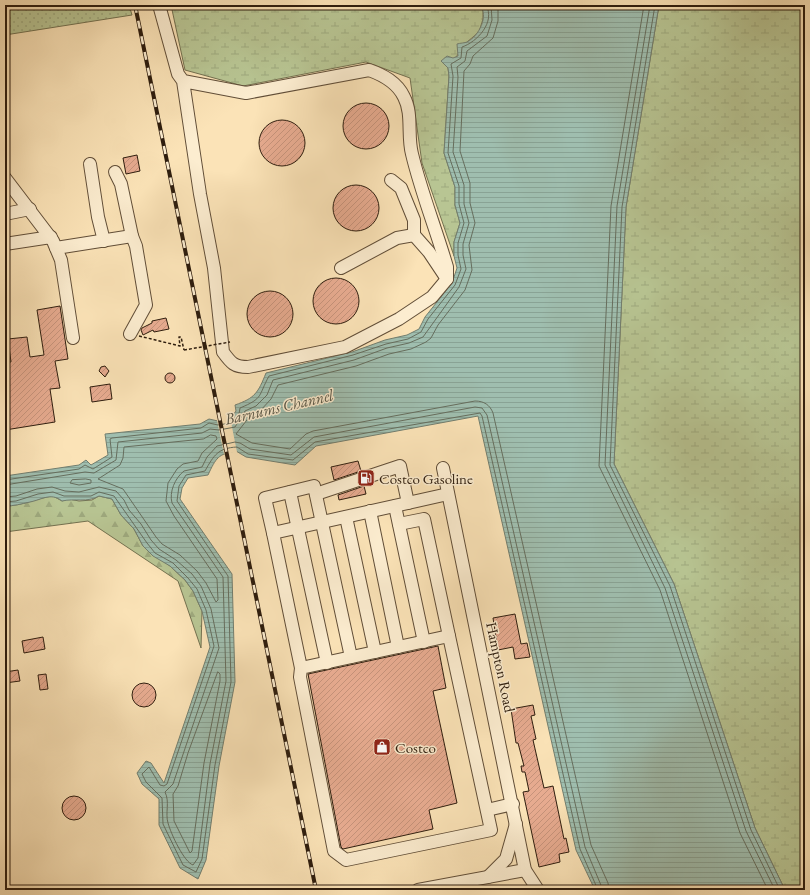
<svg xmlns="http://www.w3.org/2000/svg" width="810" height="895" font-family="'EB Garamond',serif">
	<defs>
		<pattern id="grass-dots" width="8" height="8" patternUnits="userSpaceOnUse"><rect width="8" height="8" fill="#b8c593"/><path d="M2 2h.1M6 6h.1" fill="none" stroke="#9ea97e" stroke-width="1.8" stroke-linecap="round"/></pattern>
		<pattern id="forest-firs" width="22" height="20" patternUnits="userSpaceOnUse"><rect width="22" height="20" fill="#b8c593"/><path d="M5 1l3.5 6h-7zM16 11l3.5 6h-7z" fill="#9ea97e"/></pattern>
		<pattern id="wetland-marsh" width="20" height="14" patternUnits="userSpaceOnUse"><rect width="20" height="14" fill="#b8c593"/><path d="M1 5h8M5 5V1M11 12h8M15 12V8" fill="none" stroke="#9ea97e"/></pattern>
		<pattern id="water-rules" width="6" height="5" patternUnits="userSpaceOnUse"><rect width="6" height="5" fill="#9fbeaf"/><path d="M0 2.5h6" fill="none" stroke="#89a395"/></pattern>
		<pattern id="building-hatch" width="6" height="6" patternUnits="userSpaceOnUse"><rect width="6" height="6" fill="#e7ab90"/><path d="M-1 1l2-2M0 6l6-6M5 7l2-2" fill="none" stroke="#c6937b"/></pattern>
	</defs>
	<rect width="100%" height="100%" fill="#fbe3b7"/>
	<filter id="stains"><feTurbulence type="fractalNoise" baseFrequency=".005" numOctaves="4"/><feColorMatrix values="0 0 0 0 .2 0 0 0 0 .09 0 0 0 0 .02 0 0 0 .5 -.17"/></filter>
	<radialGradient id="worn" r=".72"><stop offset=".6" stop-color="#630" stop-opacity="0"/><stop offset="1" stop-color="#630" stop-opacity=".3"/></radialGradient>
	<polygon fill="url(#grass-dots)" stroke="#737150" points="5,5 129,5 132,15 5,35"/>
	<path fill="url(#forest-firs)" stroke="#737150" d="M53,496L62,501L69,499L79,501L92,500L99,496L112,499L121,515L134,529L143,546L170,566L185,580L193,591L202,611L201,648L178,581L88,521L5,532V506C22,506 36,498 53,496Z"/>
	<g fill="url(#wetland-marsh)" stroke="#737150">
		<polygon points="171,5 480,5 483,9 483,19 479,32 467,42 448,68 449,76 444,153 455,187 455,205 460,223 454,242 454,256 422,163 410,78 366,62 243,86 185,70"/>
		<polygon points="659,5 805,5 805,890 785,890 755,828 674,584 614,464 626,207"/>
	</g>
	<path fill="url(#water-rules)" stroke="#727e6f" d="M480,5H659L626,207L614,464L674,584L755,828L785,890H595L576,850L478,416L316,446L295,465L246,457L236,451C218,454 216,458 208,475L188,478L182,488L180,499L232,574L235,682L219,766L206,860L198,879L180,868L159,825V799L142,784L137,773L146,761L151,763L164,783L210,647L202,611L193,591L185,580L170,566L153,556L143,546L134,529L121,515L112,499L99,496C87,503 75,498 62,501C51,492 41,500 30,502C21,504 14,506 5,506V476L79,465L86,460L91,465L108,455L105,434L200,424L209,419L218,421L230,419L236,411L235,405C255,398 258,393 266,373L352,352L385,340L407,335L419,329L425,317L452,283L457,268L454,256V242L460,223L455,205V187L444,153L449,76L448,68L441,61L447,56L453,58L458,56L457,44C460,43 465,43 467,42C479,36 489,16 480,5Z"/>
	<polygon fill="#fbe3b7" points="230,417 237,452 224,454 217,420"/>
	<g fill="none" stroke-linecap="round" stroke-linejoin="round">
		<g stroke="#666e5e" stroke-width="1">
			<path d="M498,5V21L493,38L473,56L470,64L464,71L460,151L470,183V203L475,223L469,245L472,270L465,290L438,325L431,338L426,342L411,349L389,354L356,366L278,385L271,399L260,411L250,416L236,434L252,443L290,449L306,434L313,431L475,401C484,401 490,405 493,413L591,845L608,883L609,890"/>
			<polyline points="644,5 611,206 599,466 660,590 740,833 768,890"/>
			<polyline points="650,5 617,206 605,465 665,588 746,831 775,890"/>
			<polyline points="655,5 622,207 610,465 670,586 751,830 780,890"/>
			<polygon points="211,435 216,436 217,439 202,453 198,461 183,464 177,469 168,483 166,501 174,516 217,579 218,600 216,602 206,583 197,571 180,555 162,544 156,537 123,489 98,479 120,465 123,458 124,447 203,439"/>
			<polygon points="86,479 91,480 91,483 79,485 70,483 72,480"/>
			<path d="M5,480L79,469L85,465L93,469L112,457L110,439L112,438L201,428L209,423L218,425L231,423L239,414L240,408C264,398 258,396 269,376L353,355L386,344L408,339L421,332L428,319L455,285L461,269L458,255V243L464,223L459,204V186L448,153L453,76L451,64L461,58L462,47C477,42 496,22 486,5"/>
			<polyline points="5,485 85,472 94,473 116,460 118,442 202,433 210,429 219,430 235,427 245,411 256,406 267,395 273,380 354,360 387,348 409,343 423,337 459,287 466,269 463,255 463,244 469,223 464,204 464,185 453,152 458,77 457,67 465,61 467,51 487,36 492,20 491,5"/>
			<path d="M5,497L16,496L37,489L52,487L65,491L79,492L99,487L116,491L124,500L129,510L141,524L151,540L159,549L176,560L192,574L201,586L211,609L219,648L173,784L165,792C170,802 165,813 168,823C171,834 184,862 193,865L198,858L210,764L226,681L223,577L172,503C169,492 175,478 184,471L202,467L207,457L217,446L235,442L240,443L250,449L291,455L314,437L475,407L482,408L487,415L585,847L603,890"/>
			<path d="M5,502L16,501L38,494L53,492L64,496H91L99,492L114,496L147,543L155,553L173,563L188,578L197,589L206,610L214,646L167,784L164,786L160,785L149,767L142,774L146,782L162,798L163,824L183,865L196,872L202,859L215,765L231,682L228,576L177,501L179,486L186,475L205,471C214,455 218,448 237,447L248,454L293,460L315,442L480,413L482,416L580,849L598,890"/>
			<polygon points="218,672 220,674 220,681 204,763 192,851 190,853 174,821 173,794 178,786 188,753"/>
		</g>
	</g>
	<g fill="url(#building-hatch)" stroke="#2e1d0e">
		<circle cx="366" cy="126" r="23"/>
		<circle cx="282" cy="143" r="23"/>
		<polygon points="137,155 140,171 126,174 123,158"/>
		<circle cx="356" cy="208" r="23"/>
		<circle cx="336" cy="301" r="23"/>
		<circle cx="270" cy="314" r="23"/>
		<polygon points="60,306 68,359 55,361 60,388 50,389 55,422 5,430 5,362 11,362 8,339 27,337 30,357 44,355 37,310"/>
		<polygon points="166,318 169,329 154,332 153,330 143,335 141,330 142,328 152,323 152,321"/>
		<polygon points="105,366 109,371 105,377 99,371 101,367"/>
		<circle cx="170" cy="378" r="5"/>
		<polygon points="110,384 112,399 92,402 90,387"/>
		<polygon points="358,461 361,471 334,480 331,467"/>
		<polygon points="364,486 366,494 339,500 338,495"/>
		<polygon points="515,614 521,644 527,643 530,657 515,659 513,647 498,650 493,618"/>
		<polygon points="43,637 45,649 24,653 22,641"/>
		<polygon points="438,646 446,688 433,691 457,803 429,810 433,829 343,849 341,847 308,674"/>
		<polygon points="18,670 20,681 5,683 5,672"/>
		<polygon points="46,674 48,689 40,690 38,675"/>
		<circle cx="144" cy="695" r="12"/>
		<polygon points="533,705 535,715 531,716 536,739 533,740 544,788 553,786 564,839 566,838 569,852 559,854 560,862 539,867 523,792 529,791 525,772 522,772 521,766 524,766 518,743 516,743 511,709"/>
		<circle cx="74" cy="808" r="12"/>
	</g>
	<g fill="none" stroke-linecap="round" stroke-linejoin="round">
		<defs>
			<g id="minor">
				<path d="M159,5L178,74L183,81L200,194L214,268L223,352C231,363 234,367 248,367L345,347L399,319L432,297L447,279V267C436,229 421,192 412,154C407,135 413,114 404,97C397,82 383,75 369,70L246,93L183,81"/>
				<polyline points="90,164 98,217 104,241"/>
				<polyline points="115,172 121,184 132,236"/>
				<polyline points="5,178 53,241 61,260 73,338"/>
				<polyline points="391,180 401,188 414,220 414,235"/>
				<polyline points="5,214 30,209"/>
				<polyline points="5,244 51,237"/>
				<polyline points="56,248 132,236 136,246 146,305 130,334"/>
				<polyline points="341,268 397,238 414,235 429,252 447,279"/>
				<polyline points="443,468 525,870 538,890"/>
				<polyline points="290,492 327,663"/>
				<polyline points="316,494 400,466 408,503"/>
				<polyline points="395,506 424,642"/>
				<polyline points="370,511 398,647"/>
				<polyline points="346,517 375,652"/>
				<polyline points="399,524 424,519 449,636"/>
				<polyline points="273,533 265,498 314,486 351,657"/>
				<polyline points="301,668 449,636 491,830 346,860 334,851 300,677 301,668 273,533 448,494"/>
				<polyline points="487,810 513,804"/>
				<polyline points="488,877 506,859 516,824"/>
				<polyline points="418,890 525,870"/>
			</g>
		</defs>
		<use href="#minor" stroke="#614e38" stroke-width="14"/>
		<polyline stroke="#2e1d0e" stroke-width="1.5" stroke-dasharray="3 2" stroke-linecap="butt" points="139,336 180,346 179,337 181,337 184,350"/>
		<use href="#minor" stroke="#fcedd0" stroke-width="12"/>
		<defs>
			<polyline id="rail" points="135,5 316,890"/>
		</defs>
		<use href="#rail" stroke="#2e1d0e" stroke-width="4"/>
		<use href="#rail" stroke="#fcedd0" stroke-width="2.5" stroke-dasharray="8" stroke-linecap="butt"/>
		<polyline stroke="#2e1d0e" stroke-width="1.5" stroke-dasharray="3 2" stroke-linecap="butt" points="184,350 230,342"/>
	</g>
	<defs>
		<symbol id="fuel-square" viewBox="-11 -11 22 22"><rect x="-9" y="-9" width="18" height="18" rx="4" fill="#8f2418" stroke="#fcedd0"/><path d="M-5.5-6h7V0h2V4h1.3V-2.5L3-4.5l.8-.8L6-3V5H2.5V1h-1V6h-7ZM-4.2-4.7v3.2H.2V-4.7Z" fill="#fff"/></symbol>
		<symbol id="shop-square" viewBox="-11 -11 22 22"><rect x="-9" y="-9" width="18" height="18" rx="4" fill="#8f2418" stroke="#fcedd0"/><path d="M-5-2.5h2.3a2.7 3.5 0 0 1 5.4 0H5L5.5 6h-11ZM-1.5-2.5h3a1.5 2.3 0 0 0-3 0Z" fill="#fff"/></symbol>
	</defs>
	<g fill-rule="evenodd">
		<use href="#fuel-square" x="356" y="468" width="20" height="20"/>
		<use href="#shop-square" x="372" y="737" width="20" height="20"/>
	</g>
	<g text-anchor="middle" dominant-baseline="central" stroke-width="3" stroke-linejoin="round" paint-order="stroke">
		<g font-size="15" fill="#2e1d0e" stroke="#fcedd0" text-anchor="start">
			<text x="379" y="478">Costco Gasoline</text>
			<text x="395" y="747">Costco</text>
		</g>
		<g font-size="15" fill="#2e1d0e" stroke="#fcedd0">
			<text transform="translate(501 667) rotate(78)">Hampton Road</text>
		</g>
		<g font-size="16" font-style="italic" fill="#565546" stroke="#fcedd0">
			<text transform="translate(279 407) rotate(-13)">Barnums Channel</text>
		</g>
	</g>
	<rect width="810" height="895" fill="none" stroke="#fbe3b7" stroke-width="20"/>
	<rect x="6" y="6" width="798" height="883" fill="none" stroke="#2e1d0e" stroke-width="2"/>
	<rect x="10" y="10" width="790" height="875" fill="none" stroke="#2e1d0e"/>
	<rect width="100%" height="100%" filter="url(#stains)"/>
	<rect width="100%" height="100%" fill="url(#worn)"/>
</svg>
